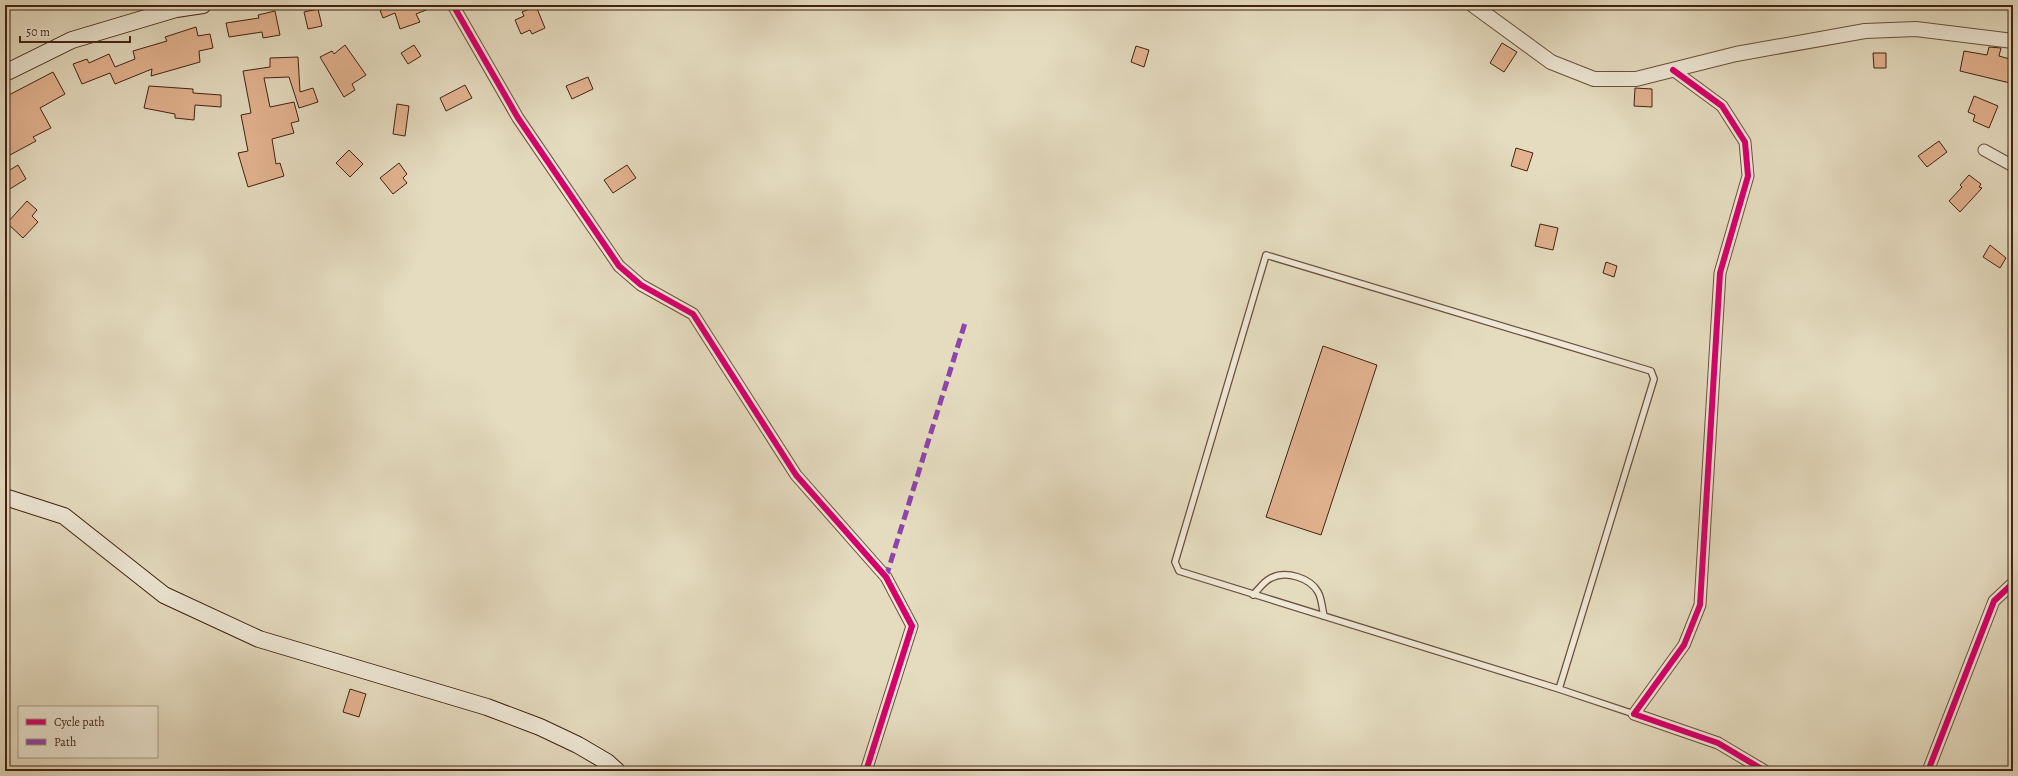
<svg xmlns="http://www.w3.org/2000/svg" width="2018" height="776" font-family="Alegreya,serif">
	<rect width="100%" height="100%" fill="#e5dcc0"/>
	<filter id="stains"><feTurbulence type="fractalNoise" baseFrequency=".005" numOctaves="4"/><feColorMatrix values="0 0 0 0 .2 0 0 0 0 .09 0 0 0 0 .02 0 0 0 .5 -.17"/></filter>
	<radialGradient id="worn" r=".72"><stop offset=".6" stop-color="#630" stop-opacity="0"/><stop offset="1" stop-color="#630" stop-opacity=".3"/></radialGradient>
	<g fill="#e3b390" stroke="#432211">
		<polygon points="378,5 436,5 436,6 416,14 420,22 400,29 395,13 383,18"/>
		<polygon points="536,6 545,28 532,34 530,30 521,34 515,20 524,16 522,12"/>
		<polygon points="318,9 322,26 308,29 304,12"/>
		<polygon points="275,11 280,35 263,38 262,32 229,37 226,23 259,18 258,15"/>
		<polygon points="196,27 198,36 210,34 213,48 199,51 200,62 151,76 152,69 115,84 110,73 82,84 73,64 87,59 89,63 109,54 115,67 135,59 133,51 167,41 165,37"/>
		<polygon points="1502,43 1517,52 1504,72 1490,63"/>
		<polygon points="345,45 366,75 352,84 355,90 344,97 320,57 332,51 334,54"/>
		<polygon points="414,45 421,56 408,64 401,53"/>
		<polygon points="1136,46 1149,50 1144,67 1131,62"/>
		<polygon points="1989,47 2001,48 1999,56 2013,60 2013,72 2010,83 1960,71 1964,51 1987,55"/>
		<polygon points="1873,53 1886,53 1886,68 1874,68"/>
		<polygon points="298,57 300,92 313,88 318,102 299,108 289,77 264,78 270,107 294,102 299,121 291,123 294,133 272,139 276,164 280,163 284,176 248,187 238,153 248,151 241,115 251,113 243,71 270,67 270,58"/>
		<polygon points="53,72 65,94 40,108 51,128 33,137 36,141 10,155 5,146 5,97"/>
		<polygon points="588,77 593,89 572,99 566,86"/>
		<polygon points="465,85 472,98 446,111 440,98"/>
		<polygon points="149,86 193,89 193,93 221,95 221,107 195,105 194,120 175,118 175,114 144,108"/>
		<polygon points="1635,88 1652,89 1652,107 1634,106"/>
		<polygon points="1974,96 1998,106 1989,128 1973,121 1975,115 1968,112"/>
		<polygon points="397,104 409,106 405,136 393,134"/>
		<polygon points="1939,141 1947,152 1927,167 1918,156"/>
		<polygon points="1516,148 1533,153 1527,171 1511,166"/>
		<polygon points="349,150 363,164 350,177 336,163"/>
		<polygon points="399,163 407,174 403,178 407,183 393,194 380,178"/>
		<polygon points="18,165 26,179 5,192 5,173"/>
		<polygon points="627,165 636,178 613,193 604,180"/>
		<polygon points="1969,175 1981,184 1979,187 1982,188 1960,212 1949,201 1962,187 1960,185"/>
		<polygon points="27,201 37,210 32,216 38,222 23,238 7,223"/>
		<polygon points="1540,224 1558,228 1553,250 1535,246"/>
		<polygon points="1990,245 2006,258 2000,268 1983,257"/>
		<polygon points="1606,262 1617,266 1614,277 1603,273"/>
		<polygon points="1323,346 1377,365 1321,535 1266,517"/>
		<polygon points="350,689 366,694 359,717 343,712"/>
	</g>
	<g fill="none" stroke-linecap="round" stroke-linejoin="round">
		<defs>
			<g id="service">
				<path d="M1253,595C1259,589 1264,581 1271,578C1286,570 1310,578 1318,592C1322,599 1322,608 1324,616"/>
				<polyline points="1559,689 1654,379 1651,371 1266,255 1175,562 1179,571 1559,689 1634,714"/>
			</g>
			<g id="minor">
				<polyline points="453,5 518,118 619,266 641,285 693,314 796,475 886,577 912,626 866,771"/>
				<polyline points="1673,70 1722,106 1745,142 1748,176 1720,273 1700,605 1684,645 1634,714 1718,743 1765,771"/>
				<polyline points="1984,150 2013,166"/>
				<polyline points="1928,771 1994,601 2011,585"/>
			</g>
			<polyline id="tertiary" points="1473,5 1551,62 1594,79 1636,79 1736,54 1865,31 1916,29 2013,41"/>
			<g id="secondary">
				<polyline points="5,73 72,40 176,9 203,5"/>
				<polyline points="5,497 64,516 164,595 259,639 487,707 540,727 578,745 607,762 617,771"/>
			</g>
		</defs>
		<use href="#service" stroke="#6c503d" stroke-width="8"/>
		<use href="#minor" stroke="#6c503d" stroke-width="13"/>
		<use href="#tertiary" stroke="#6c503d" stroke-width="16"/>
		<use href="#secondary" stroke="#432211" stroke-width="18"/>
		<use href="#service" stroke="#eee8d6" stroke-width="5.5"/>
		<use href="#minor" stroke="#eee8d6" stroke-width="11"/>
		<use href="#tertiary" stroke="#eee8d6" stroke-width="14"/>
		<use href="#secondary" stroke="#eee8d6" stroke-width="16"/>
		<polyline stroke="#8e44ad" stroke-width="5" stroke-dasharray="10 5" stroke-linecap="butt" points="886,577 965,323"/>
		<defs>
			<g id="cycleway">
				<polyline points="453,5 518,118 619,266 641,285 693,314 796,475 886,577 912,626 866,771"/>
				<polyline points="1673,70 1722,106 1745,142 1748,176 1720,273 1700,605 1684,645 1634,714 1718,743 1765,771"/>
				<polyline points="1928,771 1994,601 2011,585"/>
			</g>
		</defs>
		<use href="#cycleway" stroke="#eee8d6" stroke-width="8"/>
		<use href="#cycleway" stroke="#d6006c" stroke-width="6"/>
	</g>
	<rect width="2018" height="776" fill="none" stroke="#e5dcc0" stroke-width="20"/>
	<rect x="6" y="6" width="2006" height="764" fill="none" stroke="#432211" stroke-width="2"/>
	<rect x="10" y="10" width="1998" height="756" fill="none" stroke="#432211"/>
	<rect x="18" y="706" width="140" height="52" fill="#eee8d6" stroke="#aa9987"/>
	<rect x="26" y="719" width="20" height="6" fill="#d6006c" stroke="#aa9987"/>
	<text x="54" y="726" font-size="12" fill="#432211">Cycle path</text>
	<rect x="26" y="739" width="20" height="6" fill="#8e44ad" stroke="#aa9987"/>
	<text x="54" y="746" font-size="12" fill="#432211">Path</text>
	<path d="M20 36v6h110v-6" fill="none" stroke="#432211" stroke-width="2"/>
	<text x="26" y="36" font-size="12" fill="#432211" stroke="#eee8d6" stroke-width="3" paint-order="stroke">50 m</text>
	<rect width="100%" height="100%" filter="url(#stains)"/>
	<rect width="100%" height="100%" fill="url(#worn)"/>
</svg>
